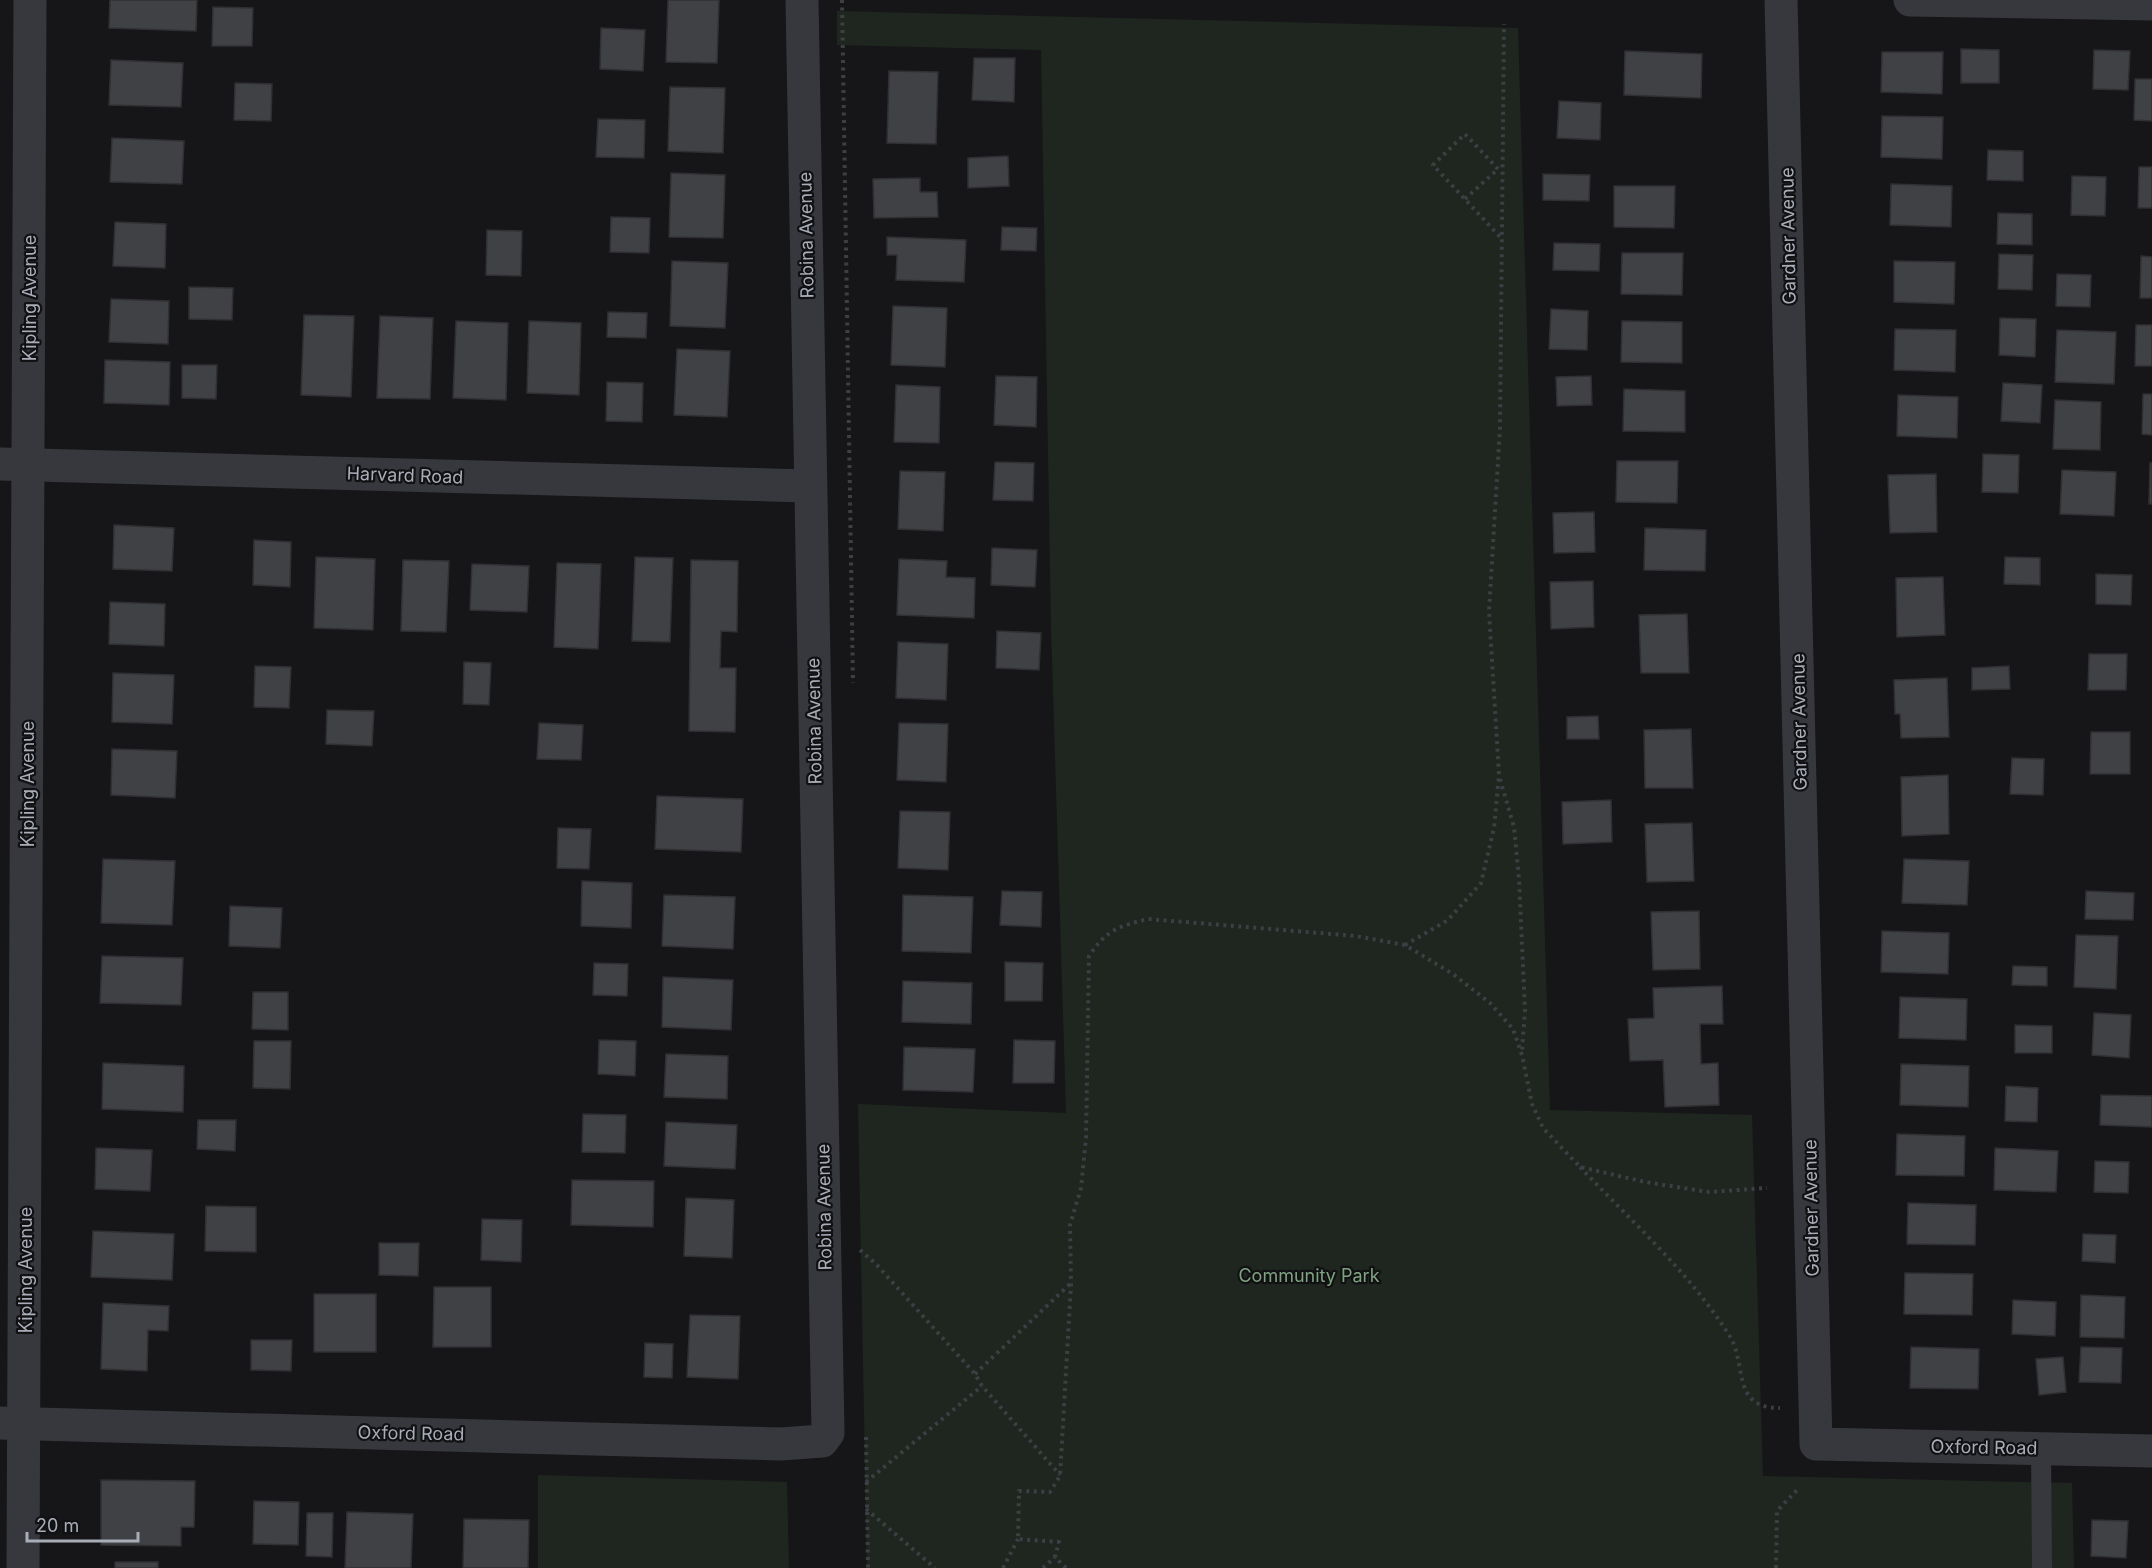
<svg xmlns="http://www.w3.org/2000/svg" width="2152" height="1568" font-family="Inter,sans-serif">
	<rect width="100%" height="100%" fill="#161618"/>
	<g fill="#1e261f">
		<polygon points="837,11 1518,28 1550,1110 1752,1115 1763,1476 2072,1483 2074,1568 867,1568 858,1104 1066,1113 1051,626 1041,50 837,45"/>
		<polygon points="538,1475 787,1482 789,1568 538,1568"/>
	</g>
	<g fill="#404145" stroke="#303034" stroke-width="1.5">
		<polygon points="110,0 197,0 196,31 109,28"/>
		<polygon points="668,0 719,0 717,63 666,62"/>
		<polygon points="213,7 253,8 252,46 212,46"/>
		<polygon points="601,28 645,30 643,71 600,69"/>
		<polygon points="1961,49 1999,50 1999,83 1961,83"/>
		<polygon points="2094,50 2130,51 2128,90 2093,89"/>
		<polygon points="1625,51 1702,54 1701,98 1624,95"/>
		<polygon points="1882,52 1943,52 1942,94 1881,92"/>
		<polygon points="974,58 1015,58 1014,102 972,100"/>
		<polygon points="111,60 183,63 181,107 109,105"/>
		<polygon points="889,71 938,72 936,144 887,143"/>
		<polygon points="2135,79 2152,79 2152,121 2134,120"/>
		<polygon points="235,83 272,84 271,121 234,120"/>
		<polygon points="670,87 725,88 723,153 668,151"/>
		<polygon points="1559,101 1601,103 1600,140 1557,138"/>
		<polygon points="1882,116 1943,117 1942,159 1881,157"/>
		<polygon points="598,119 645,120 644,158 596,157"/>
		<polygon points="112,138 184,141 182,184 110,182"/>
		<polygon points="1988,150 2023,151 2023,181 1987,180"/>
		<polygon points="1008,156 1009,186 968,188 968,158"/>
		<polygon points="2139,167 2152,167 2152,208 2138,208"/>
		<polygon points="671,173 725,175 723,238 669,237"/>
		<polygon points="1543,174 1590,175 1589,201 1543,200"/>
		<polygon points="2072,176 2106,177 2105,216 2071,215"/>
		<polygon points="920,178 920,192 937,192 938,217 874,218 873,179"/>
		<polygon points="1891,184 1952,186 1951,227 1890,225"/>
		<polygon points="1614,186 1675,186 1674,228 1614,227"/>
		<polygon points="1998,213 2032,214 2032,245 1997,244"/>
		<polygon points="611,217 650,218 649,253 610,252"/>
		<polygon points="115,222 166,224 165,268 113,266"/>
		<polygon points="1002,227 1037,228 1036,251 1001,250"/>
		<polygon points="487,230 522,231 521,276 486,275"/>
		<polygon points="887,237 966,240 964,282 896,280 897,255 887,255"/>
		<polygon points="1554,243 1600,244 1599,271 1553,270"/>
		<polygon points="1622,253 1683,253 1682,295 1621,294"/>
		<polygon points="1999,254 2033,255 2032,290 1998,289"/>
		<polygon points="2141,256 2152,257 2152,298 2140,298"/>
		<polygon points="672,261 728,263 725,328 670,326"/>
		<polygon points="1894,261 1955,262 1954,304 1894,302"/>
		<polygon points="2057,274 2091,275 2090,307 2056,306"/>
		<polygon points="189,287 233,288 232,320 189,319"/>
		<polygon points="111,299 169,301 168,344 109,342"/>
		<polygon points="893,306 947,308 945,367 891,365"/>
		<polygon points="1551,309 1588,311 1587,350 1549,349"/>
		<polygon points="608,312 647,313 646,338 607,337"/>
		<polygon points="304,315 354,316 351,397 301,395"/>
		<polygon points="380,316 433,318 430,399 377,398"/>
		<polygon points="2000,318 2036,319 2035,357 1999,355"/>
		<polygon points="456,321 508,323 506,400 453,398"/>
		<polygon points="529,321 581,323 579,395 527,393"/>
		<polygon points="1622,321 1682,322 1682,363 1621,362"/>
		<polygon points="2136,325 2152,325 2152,366 2135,366"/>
		<polygon points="1895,329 1956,330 1955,372 1894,370"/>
		<polygon points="2057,330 2116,332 2114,384 2055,382"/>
		<polygon points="677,349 730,351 727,417 674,415"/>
		<polygon points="105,360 170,362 169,405 104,403"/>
		<polygon points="182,365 217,365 216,399 182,398"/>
		<polygon points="996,376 1037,377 1036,427 994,425"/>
		<polygon points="1591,376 1592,405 1557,406 1556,377"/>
		<polygon points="607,382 643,383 642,422 606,421"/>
		<polygon points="2003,383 2042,385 2040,423 2001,421"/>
		<polygon points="896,385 940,387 939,443 894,442"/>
		<polygon points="1624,389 1685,391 1685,432 1623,431"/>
		<polygon points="2143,394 2152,394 2152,435 2142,434"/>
		<polygon points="1898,395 1958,397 1957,438 1897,436"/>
		<polygon points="2055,400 2101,402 2100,450 2053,449"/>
		<polygon points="1983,454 2019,455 2018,493 1982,492"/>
		<polygon points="1617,461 1678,461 1677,503 1616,502"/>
		<polygon points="995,462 1034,463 1033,501 993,500"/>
		<polygon points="2150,463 2152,463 2152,504 2149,504"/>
		<polygon points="2062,470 2116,472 2114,516 2060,514"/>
		<polygon points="900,471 945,472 943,531 898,529"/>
		<polygon points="1936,474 1937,532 1890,533 1888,475"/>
		<polygon points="1594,512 1595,552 1554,553 1553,513"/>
		<polygon points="114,525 174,528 172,571 113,569"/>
		<polygon points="1645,528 1706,530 1705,571 1644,570"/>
		<polygon points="254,540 291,542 290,587 253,585"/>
		<polygon points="992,548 1037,550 1035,587 991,585"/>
		<polygon points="316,557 375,559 373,630 314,628"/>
		<polygon points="635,557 673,558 670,642 632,641"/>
		<polygon points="2005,557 2040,558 2040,585 2004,584"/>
		<polygon points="899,559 947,561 946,577 975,578 974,618 897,615"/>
		<polygon points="403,560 449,561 446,632 401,631"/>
		<polygon points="691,560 738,561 737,632 721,631 720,668 736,668 735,732 689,731"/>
		<polygon points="557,563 601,564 598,649 554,647"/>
		<polygon points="472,564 529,566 527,612 470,610"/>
		<polygon points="2096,574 2132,575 2131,605 2096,604"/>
		<polygon points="1943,577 1945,635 1897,637 1896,578"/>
		<polygon points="1593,581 1594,627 1551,629 1550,582"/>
		<polygon points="110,602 165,604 164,646 109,644"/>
		<polygon points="1687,614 1689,673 1641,673 1639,615"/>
		<polygon points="997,631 1041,633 1039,670 996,668"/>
		<polygon points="898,642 948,644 946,700 896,698"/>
		<polygon points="2089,654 2127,654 2126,690 2088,690"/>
		<polygon points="464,662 491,663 489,705 463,704"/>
		<polygon points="255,666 291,667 289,708 254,707"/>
		<polygon points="2009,666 2010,689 1972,690 1972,668"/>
		<polygon points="113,673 174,675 172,724 112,722"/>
		<polygon points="1947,678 1949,737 1901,738 1900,714 1895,714 1894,680"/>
		<polygon points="327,710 374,711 372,746 326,744"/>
		<polygon points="1598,716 1599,739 1567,739 1567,717"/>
		<polygon points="539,723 583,725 581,760 537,759"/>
		<polygon points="899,723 948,724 946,782 897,780"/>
		<polygon points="1691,729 1693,788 1645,788 1644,730"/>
		<polygon points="2091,732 2130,732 2130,774 2090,774"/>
		<polygon points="112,749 177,751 175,798 111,795"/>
		<polygon points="2012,758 2044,759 2043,795 2010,794"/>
		<polygon points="1948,775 1949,834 1902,836 1901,777"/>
		<polygon points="657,796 743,799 741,852 655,849"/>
		<polygon points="1611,800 1612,842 1563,844 1562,802"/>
		<polygon points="900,811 950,812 948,870 898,868"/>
		<polygon points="1692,823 1694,881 1647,882 1645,824"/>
		<polygon points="558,828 591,829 589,869 557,868"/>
		<polygon points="103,859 175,861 172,925 101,923"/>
		<polygon points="1904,859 1969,861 1967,905 1902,903"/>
		<polygon points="582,881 632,883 631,928 581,926"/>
		<polygon points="1002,891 1042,892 1041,927 1000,925"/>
		<polygon points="2086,891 2134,893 2133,920 2085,919"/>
		<polygon points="664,895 735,897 733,949 662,946"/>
		<polygon points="903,895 973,897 971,953 902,951"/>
		<polygon points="230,906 282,908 280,948 229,946"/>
		<polygon points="1699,911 1700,969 1653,970 1651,912"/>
		<polygon points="1882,931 1949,933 1948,974 1881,972"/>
		<polygon points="2076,935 2118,936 2116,989 2074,987"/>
		<polygon points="102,956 183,958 181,1005 100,1003"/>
		<polygon points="1005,962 1043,963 1042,1001 1005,1001"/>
		<polygon points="594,963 628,964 627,996 593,995"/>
		<polygon points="2013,966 2047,967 2047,986 2012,985"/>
		<polygon points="663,977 733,980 731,1030 662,1027"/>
		<polygon points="903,981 972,983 971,1024 902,1022"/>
		<polygon points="1722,986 1723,1024 1700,1024 1701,1064 1718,1063 1719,1105 1665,1107 1663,1060 1630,1061 1628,1019 1654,1018 1653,988"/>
		<polygon points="253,992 288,992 288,1030 252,1029"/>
		<polygon points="1900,997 1967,999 1966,1040 1899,1038"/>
		<polygon points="2094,1013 2131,1015 2129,1058 2092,1055"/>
		<polygon points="2015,1025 2052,1026 2052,1053 2015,1053"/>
		<polygon points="599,1040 636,1041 635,1076 598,1074"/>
		<polygon points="1014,1040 1055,1041 1054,1083 1013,1083"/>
		<polygon points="254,1041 291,1041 290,1089 253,1088"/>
		<polygon points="904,1047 975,1049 973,1092 903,1090"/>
		<polygon points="666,1054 728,1056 727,1099 664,1097"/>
		<polygon points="103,1063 184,1066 183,1112 102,1109"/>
		<polygon points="1901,1064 1969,1066 1968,1107 1900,1105"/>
		<polygon points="2006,1086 2038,1088 2037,1122 2005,1121"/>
		<polygon points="2101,1095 2152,1096 2152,1127 2100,1125"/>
		<polygon points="583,1114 626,1115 625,1153 582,1152"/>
		<polygon points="198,1120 236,1120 235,1151 197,1149"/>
		<polygon points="666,1122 737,1125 735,1169 664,1166"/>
		<polygon points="1897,1134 1965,1136 1964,1176 1896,1175"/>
		<polygon points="96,1148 152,1150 150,1191 95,1189"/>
		<polygon points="1995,1148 2058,1151 2056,1192 1994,1190"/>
		<polygon points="2095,1161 2129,1162 2128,1193 2094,1192"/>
		<polygon points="572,1180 654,1181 653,1227 571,1225"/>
		<polygon points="686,1198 734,1200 732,1258 684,1256"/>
		<polygon points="1908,1203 1976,1205 1975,1245 1907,1244"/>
		<polygon points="206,1206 256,1207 256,1252 205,1251"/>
		<polygon points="482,1219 522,1220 521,1262 481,1260"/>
		<polygon points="93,1231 174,1234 172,1280 91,1277"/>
		<polygon points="2083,1234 2116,1235 2115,1263 2082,1261"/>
		<polygon points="379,1243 419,1243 418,1276 379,1275"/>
		<polygon points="1905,1273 1973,1274 1972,1315 1904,1314"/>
		<polygon points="434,1287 491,1287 491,1347 433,1347"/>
		<rect x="314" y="1294" width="62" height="58"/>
		<polygon points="2081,1295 2125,1297 2124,1338 2080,1337"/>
		<polygon points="2013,1300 2056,1302 2055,1336 2012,1334"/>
		<polygon points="103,1303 169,1306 168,1331 148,1330 147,1371 101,1369"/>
		<polygon points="690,1315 740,1316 738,1379 687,1377"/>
		<polygon points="251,1340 292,1340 291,1371 251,1370"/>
		<polygon points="645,1343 673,1344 672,1378 644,1377"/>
		<polygon points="1911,1347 1979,1349 1978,1389 1910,1388"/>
		<polygon points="2081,1347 2122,1348 2121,1383 2079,1382"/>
		<polygon points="2063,1357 2066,1392 2039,1395 2036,1359"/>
		<polygon points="101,1480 195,1481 194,1527 181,1527 181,1546 101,1545"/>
		<polygon points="254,1501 299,1502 298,1545 253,1544"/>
		<polygon points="347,1512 413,1514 411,1568 345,1568"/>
		<polygon points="307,1513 333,1513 332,1557 306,1556"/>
		<polygon points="464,1519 529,1520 528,1568 463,1568"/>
		<polygon points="2092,1520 2128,1521 2126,1558 2091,1556"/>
		<rect x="115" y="1562" width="43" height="6"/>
	</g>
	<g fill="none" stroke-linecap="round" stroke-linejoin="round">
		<g stroke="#3d3f44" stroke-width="4" stroke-dasharray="3 4.5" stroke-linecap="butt">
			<polyline points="842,0 853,683"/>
			<polyline points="1498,169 1465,134 1433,165 1502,239"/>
			<polyline points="1465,199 1498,169"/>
			<polyline points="1500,779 1514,827 1519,879 1525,1010 1522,1051"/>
			<polyline points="1405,945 1448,920 1481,883 1494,828 1499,775 1489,611 1500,428 1504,24"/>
			<path d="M1580,1167C1631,1221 1689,1272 1729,1335C1748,1364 1730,1408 1780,1408"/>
			<polyline points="860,1250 876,1264 975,1374 982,1386 1060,1475"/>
			<polyline points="975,1374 1070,1284"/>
			<polyline points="866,1437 868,1568"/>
			<polyline points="866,1482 982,1386"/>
			<polyline points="866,1509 935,1568"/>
			<polyline points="1003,1568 1018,1539"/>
			<polyline points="1043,1568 1055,1557"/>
			<path d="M1066,1568L1055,1557L1059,1542L1018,1539L1019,1491L1050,1492L1060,1476L1071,1284L1070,1225L1081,1188L1086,1138L1089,956C1106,930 1119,926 1148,919L1356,936L1405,945L1453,974L1490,1003L1513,1029L1522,1055L1532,1104L1543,1128L1580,1167L1645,1182L1709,1192L1767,1188"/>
			<polyline points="1776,1568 1777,1511 1798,1489"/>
		</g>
		<polyline stroke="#37383d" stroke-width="20" points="2041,1448 2042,1568"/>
		<g stroke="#37383d" stroke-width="33">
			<polyline points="1781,0 1816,1444 2152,1451"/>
			<polyline points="1910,0 2152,4"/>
			<polyline points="0,464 809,486"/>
			<polyline points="0,1423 781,1444 822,1441 828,1433 802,0"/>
			<polyline points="23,1568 30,0"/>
		</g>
	</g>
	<g text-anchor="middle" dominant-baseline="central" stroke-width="4.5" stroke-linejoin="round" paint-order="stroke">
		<g font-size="18" fill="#a8adb8" stroke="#111113">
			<text transform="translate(806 235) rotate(-91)">Robina Avenue</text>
			<text transform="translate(1788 236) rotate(-91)">Gardner Avenue</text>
			<text transform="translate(29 298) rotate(-90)">Kipling Avenue</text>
			<text transform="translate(405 475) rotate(2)">Harvard Road</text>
			<text transform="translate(814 721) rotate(-91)">Robina Avenue</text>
			<text transform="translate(1799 722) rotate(-91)">Gardner Avenue</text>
			<text transform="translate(27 784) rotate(-90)">Kipling Avenue</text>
			<text transform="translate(824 1207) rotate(-91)">Robina Avenue</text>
			<text transform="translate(1811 1208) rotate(-91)">Gardner Avenue</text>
			<text transform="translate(25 1270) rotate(-90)">Kipling Avenue</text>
			<text transform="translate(411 1433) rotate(1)">Oxford Road</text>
			<text transform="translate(1984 1447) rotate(1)">Oxford Road</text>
		</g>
		<g font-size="18" fill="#7fa381" stroke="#111113">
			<text x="1309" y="1275">Community Park</text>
		</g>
	</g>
	<path d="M27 1532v9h111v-9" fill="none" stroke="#a8adb8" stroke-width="3"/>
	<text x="36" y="1532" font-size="18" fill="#a8adb8" stroke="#111113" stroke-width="4.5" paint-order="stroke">20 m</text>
</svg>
